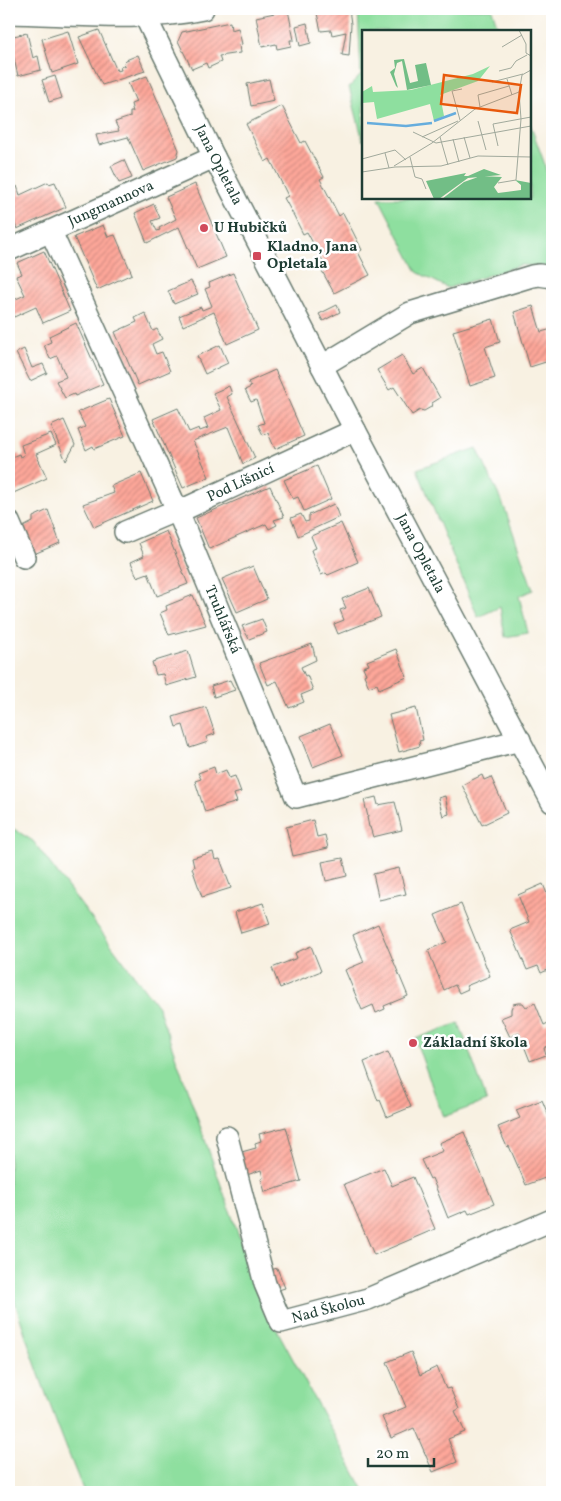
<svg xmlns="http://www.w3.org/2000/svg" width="561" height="1501" font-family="Vollkorn,serif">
	<defs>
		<pattern id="building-hatch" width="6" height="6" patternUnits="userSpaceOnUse" patternTransform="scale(1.25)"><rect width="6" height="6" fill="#fea79a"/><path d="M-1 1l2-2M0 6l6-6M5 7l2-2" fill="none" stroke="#cd897e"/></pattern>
	</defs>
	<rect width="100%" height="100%" fill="#fff"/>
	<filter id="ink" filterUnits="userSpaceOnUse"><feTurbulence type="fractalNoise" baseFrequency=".02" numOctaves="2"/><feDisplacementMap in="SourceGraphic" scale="10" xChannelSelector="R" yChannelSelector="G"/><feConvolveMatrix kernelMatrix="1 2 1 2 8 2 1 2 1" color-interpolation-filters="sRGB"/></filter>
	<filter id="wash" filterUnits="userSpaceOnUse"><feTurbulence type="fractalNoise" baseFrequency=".0096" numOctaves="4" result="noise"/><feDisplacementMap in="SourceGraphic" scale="20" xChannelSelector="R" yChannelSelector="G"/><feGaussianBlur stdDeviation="1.12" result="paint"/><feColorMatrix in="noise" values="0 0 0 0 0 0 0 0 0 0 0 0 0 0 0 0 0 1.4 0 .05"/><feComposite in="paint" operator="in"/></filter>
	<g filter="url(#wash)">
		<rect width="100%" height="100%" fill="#f8f1e2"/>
		<g fill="#8edf9f" stroke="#568e6a">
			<polygon points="358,9 492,9 499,31 364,31 363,141 349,87 361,75"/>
			<polygon points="530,124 544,162 552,200 552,267 521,265 448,288 417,272 379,198 530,198"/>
			<polygon points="477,448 505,509 533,590 519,596 528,633 505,637 500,607 478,617 417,469"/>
			<path d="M9,826L33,841L158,1007L263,1304L365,1492H84C56,1423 30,1354 9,1282Z"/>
			<polygon points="459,1023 487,1101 443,1117 415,1039"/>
		</g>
		<g id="blocks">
			<g fill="url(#building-hatch)">
				<polygon points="316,9 349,9 351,24 349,56 342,55 346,32 332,35 331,30 321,31"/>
				<polygon points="288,10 294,40 290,40 291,46 277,49 276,44 262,47 256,17"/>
				<polygon points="230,22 231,30 238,28 242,44 239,45 240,53 219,56 221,62 208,68 206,63 192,69 178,41 182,32"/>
				<polygon points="307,23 311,43 300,46 296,26"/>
				<polygon points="99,30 117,71 121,70 120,67 125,65 124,62 126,60 138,55 145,71 102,85 79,37"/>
				<polygon points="68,31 78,64 52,73 42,39"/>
				<polygon points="27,33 33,58 38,56 41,70 18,76 9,37"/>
				<polygon points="55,76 62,98 49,102 42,80"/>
				<polygon points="147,76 179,150 177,157 143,171 128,137 99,145 96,135 119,131 115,122 130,117 130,112 133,112 131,104 136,102 128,83"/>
				<polygon points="269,79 274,101 251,106 247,84"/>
				<polygon points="282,106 301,143 305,141 324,177 320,179 339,216 343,213 353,232 362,250 358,252 370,275 334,293 322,271 327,269 307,232 303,234 294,216 284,198 288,196 270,159 265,162 246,124"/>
				<polygon points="124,160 132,178 119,183 111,166"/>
				<polygon points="48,182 49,184 55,182 66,207 17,229 9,209 9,189 17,186 20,195"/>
				<polygon points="195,184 226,257 197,269 179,227 147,243 135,213 154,204 160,218 152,221 157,231 160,230 159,228 176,219 166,197"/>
				<polygon points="103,225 108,237 115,235 132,274 97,290 74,237"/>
				<polygon points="44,251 70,311 43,323 36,307 14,317 12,313 9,315 9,302 25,295 16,276 22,274 17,263"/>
				<polygon points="233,273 258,330 227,344 214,312 183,326 179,316 201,307 202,310 212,306 205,289 210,287 209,283"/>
				<polygon points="191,281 198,294 174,304 168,291"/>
				<polygon points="337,305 340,312 323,321 319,314"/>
				<polygon points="533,306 541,332 552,329 552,360 530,367 514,312"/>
				<polygon points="145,313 153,331 157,329 162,339 152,344 156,354 162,352 170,371 138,385 115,332 137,322 135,318"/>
				<polygon points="493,319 500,342 485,347 495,378 470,386 453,331"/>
				<polygon points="76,323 103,384 75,396 74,394 65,398 56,381 66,377 57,356 50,359 44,345 51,342 49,336"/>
				<polygon points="220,345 228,363 205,374 197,356"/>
				<polygon points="24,349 32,368 43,364 47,373 30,381 16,353"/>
				<polygon points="402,355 413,374 423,368 440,398 432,403 431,407 424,411 420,410 412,415 394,387 389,390 377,370"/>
				<polygon points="275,370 304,436 275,449 268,433 263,435 258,425 264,423 256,400 251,402 245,390 251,387 248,382"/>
				<polygon points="229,386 232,394 227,397 255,458 243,464 228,427 193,441 209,477 183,488 153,419 178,408 189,432 199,428 200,431 208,428 204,418 221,410 213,393"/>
				<polygon points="109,399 125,436 94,449 93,446 86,450 78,430 85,427 78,412"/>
				<polygon points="64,420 75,445 66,461 51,426"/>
				<polygon points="51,434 56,445 36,454 47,478 9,495 9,458 19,454 20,457 24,455 21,445"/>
				<polygon points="317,466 331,499 304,511 298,497 293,499 284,480"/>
				<polygon points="141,473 153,501 94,527 83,504 114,493 111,486"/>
				<polygon points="270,486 284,517 274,520 277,525 269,529 266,524 209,549 196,518"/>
				<polygon points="334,504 339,517 298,536 291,518 301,514 305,522 309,521 309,515"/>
				<polygon points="48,510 60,543 34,554 23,527 33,522 33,517"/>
				<polygon points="341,523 358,562 328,575 326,573 321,575 311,550 316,548 311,536"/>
				<polygon points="166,531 188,584 157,596 148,573 137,577 131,562 144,556 139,543"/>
				<polygon points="253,566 267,599 237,612 222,579"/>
				<polygon points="369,588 381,617 338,634 334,624 344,620 340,610 346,608 342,599"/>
				<polygon points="193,595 206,625 169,635 160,613 167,610 166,606"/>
				<polygon points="262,619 267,632 249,639 242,626"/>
				<polygon points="312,644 316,660 301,667 305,676 307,675 313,690 301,695 304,702 289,708 277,681 268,685 259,663"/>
				<polygon points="396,649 407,677 379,689 377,684 369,687 364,675 366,674 363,667 369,665 367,661"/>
				<polygon points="188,651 196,677 166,686 163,674 156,675 152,662"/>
				<polygon points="230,680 235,690 214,697 211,686"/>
				<polygon points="206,707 215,734 206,737 208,742 190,748 183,725 176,727 173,717"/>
				<polygon points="416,708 423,740 419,741 420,746 399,752 389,715"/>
				<polygon points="330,724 343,755 313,767 301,736"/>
				<polygon points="214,767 216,774 226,770 229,778 235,776 241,792 234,794 237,802 205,812 195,781 201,779 198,773"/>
				<polygon points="482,775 484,780 491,777 507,813 482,825 462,785"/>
				<polygon points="445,796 449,814 443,816 438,798"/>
				<polygon points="376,797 378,805 395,802 402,830 373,837 370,827 369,827 367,817 368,817 364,800"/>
				<polygon points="313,820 317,837 325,835 328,848 293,856 286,827"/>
				<polygon points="213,852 215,860 220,859 231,888 202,897 192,868 194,867 192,858"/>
				<polygon points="343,858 347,876 326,881 322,862"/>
				<polygon points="399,868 406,894 379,900 373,874"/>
				<polygon points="543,884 552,906 552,965 549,966 550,969 541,973 538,966 527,970 510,930 529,922 518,895"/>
				<polygon points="263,903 270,924 241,933 235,912"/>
				<polygon points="461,904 490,976 466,986 468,989 459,993 455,985 444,990 428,950 447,942 435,915"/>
				<polygon points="378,924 408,996 384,1006 385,1009 376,1013 373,1005 362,1010 345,970 364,962 353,935"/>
				<polygon points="311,946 321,971 280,988 272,968 297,958 295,953"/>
				<polygon points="518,1003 523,1003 526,1007 535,1003 544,1025 552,1021 552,1044 544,1048 546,1055 530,1061 519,1033 510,1037 501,1018 511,1014 511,1009 513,1004"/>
				<polygon points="388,1052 411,1107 387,1117 380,1100 378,1101 364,1062"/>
				<polygon points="542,1100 552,1124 552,1179 547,1182 545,1178 526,1185 509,1146 507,1147 498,1127 520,1118 516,1110"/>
				<polygon points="286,1127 301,1181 265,1192 261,1179 263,1178 261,1170 244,1176 238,1153 256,1148 255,1143 261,1141 259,1134"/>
				<polygon points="464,1132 494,1204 469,1214 467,1210 448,1218 432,1178 430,1179 421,1160 443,1151 439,1143"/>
				<polygon points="384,1168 392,1186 413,1177 435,1229 374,1255 344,1184"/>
				<polygon points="277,1268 285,1288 275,1291 265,1272"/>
				<polygon points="411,1352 420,1375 437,1367 446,1389 450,1388 459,1409 455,1411 465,1432 448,1439 457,1462 433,1472 414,1428 391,1438 382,1417 406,1407 387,1362"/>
			</g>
		</g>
	</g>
	<g filter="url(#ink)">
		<use href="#blocks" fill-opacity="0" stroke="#6b7c71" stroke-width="1"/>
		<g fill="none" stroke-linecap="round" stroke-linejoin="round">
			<defs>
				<g id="street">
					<path d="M9,13C71,14 143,22 203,9"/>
					<path id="s1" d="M145,16L214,157L355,430L552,802"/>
					<path id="s2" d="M51,232L178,512L296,797L520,740"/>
					<path id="s3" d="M9,250L214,157"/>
					<polyline points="322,366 410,313 532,276 539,275 552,277"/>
					<polyline points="9,522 24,557"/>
					<path id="s4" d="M125,532L165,515L178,512L355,430"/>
					<path id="s5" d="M227,1137L265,1284L281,1322L368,1299L552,1220"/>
				</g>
			</defs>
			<use href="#street" stroke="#6b7c71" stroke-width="24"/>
			<use href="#street" stroke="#fff" stroke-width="21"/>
		</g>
	</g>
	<g fill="#d1495b" stroke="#fff" stroke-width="2">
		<circle cx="204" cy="228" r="5"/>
		<rect x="252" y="251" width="10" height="10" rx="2.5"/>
		<circle cx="413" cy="1043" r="5"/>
	</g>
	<g text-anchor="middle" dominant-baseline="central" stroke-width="5" stroke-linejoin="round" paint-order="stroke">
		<g font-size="15" fill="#1f3d34" stroke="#fff">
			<text stroke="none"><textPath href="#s1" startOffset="166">Jana Opletala</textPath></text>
			<text stroke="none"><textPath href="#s3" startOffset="112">Jungmannova</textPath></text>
			<text stroke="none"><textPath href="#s4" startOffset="126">Pod Líšnicí</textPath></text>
			<text stroke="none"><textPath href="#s1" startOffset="604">Jana Opletala</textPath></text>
			<text stroke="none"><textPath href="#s2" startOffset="424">Truhlářská</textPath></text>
			<text stroke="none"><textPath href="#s5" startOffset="242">Nad Školou</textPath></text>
		</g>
		<g font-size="15" font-weight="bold" fill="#1f3d34" stroke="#fff" text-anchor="start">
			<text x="214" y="228">U Hubičků</text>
			<text x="267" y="247">Kladno, Jana<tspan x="267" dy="17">Opletala</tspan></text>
			<text x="423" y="1043">Základní škola</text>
		</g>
	</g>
	<g transform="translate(362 30)">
		<rect width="169" height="169" fill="#f8f1e2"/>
		<path d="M128,36L116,51L78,65L82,86L72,91L68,74L15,89L12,72L0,73V62L10,56L11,62L49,60L111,44Z" fill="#8edf9f"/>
		<path d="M42,29L48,53L56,51L53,35L64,33L69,55L45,60L40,31L35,33L32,44L36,58L34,56L28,42L33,38L32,30ZM122,139L139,145L106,148L77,169H72L64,151L104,143L102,146H106ZM119,146L140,147L132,157L136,163L159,160V155L153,150L169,153V169H80L102,152Z" fill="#72be86"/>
		<path fill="none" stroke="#66addd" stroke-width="2.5" d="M72,91L94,83M5,93L44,96L70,93"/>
		<path fill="none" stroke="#a1a99c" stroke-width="1" d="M157,0L164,14V23L169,26M140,17L160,5M137,41L149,38L154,31L165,25M145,49L150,65M130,52L161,44M118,77L116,65L147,56M98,90L90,61L100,59M116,91L124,120M51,102L74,113L169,96M60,107L96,91M78,107L86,135M102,107L108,128M91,109L97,132M136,116L131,94L169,87M23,123L27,138M48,127L53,147L60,149L64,159M0,129L33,120L44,130M32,136L70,113L113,79L157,62M0,142L33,137L79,136L116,126L169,127M136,153L154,150L159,89L157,62L160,45L169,40"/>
		<path fill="#e8590c" fill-opacity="0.15" stroke="#e8590c" stroke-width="2.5" d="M82,45L159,55L155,83L79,74Z"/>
		<rect width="169" height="169" fill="none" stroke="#1f3d34" stroke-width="2.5"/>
	</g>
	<rect width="561" height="1501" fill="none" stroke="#fff" stroke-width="30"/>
	<path d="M368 1458v8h66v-8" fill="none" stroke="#1f3d34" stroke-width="2.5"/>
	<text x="376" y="1458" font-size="15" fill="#1f3d34" stroke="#ffffff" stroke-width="4" paint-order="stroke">20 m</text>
</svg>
